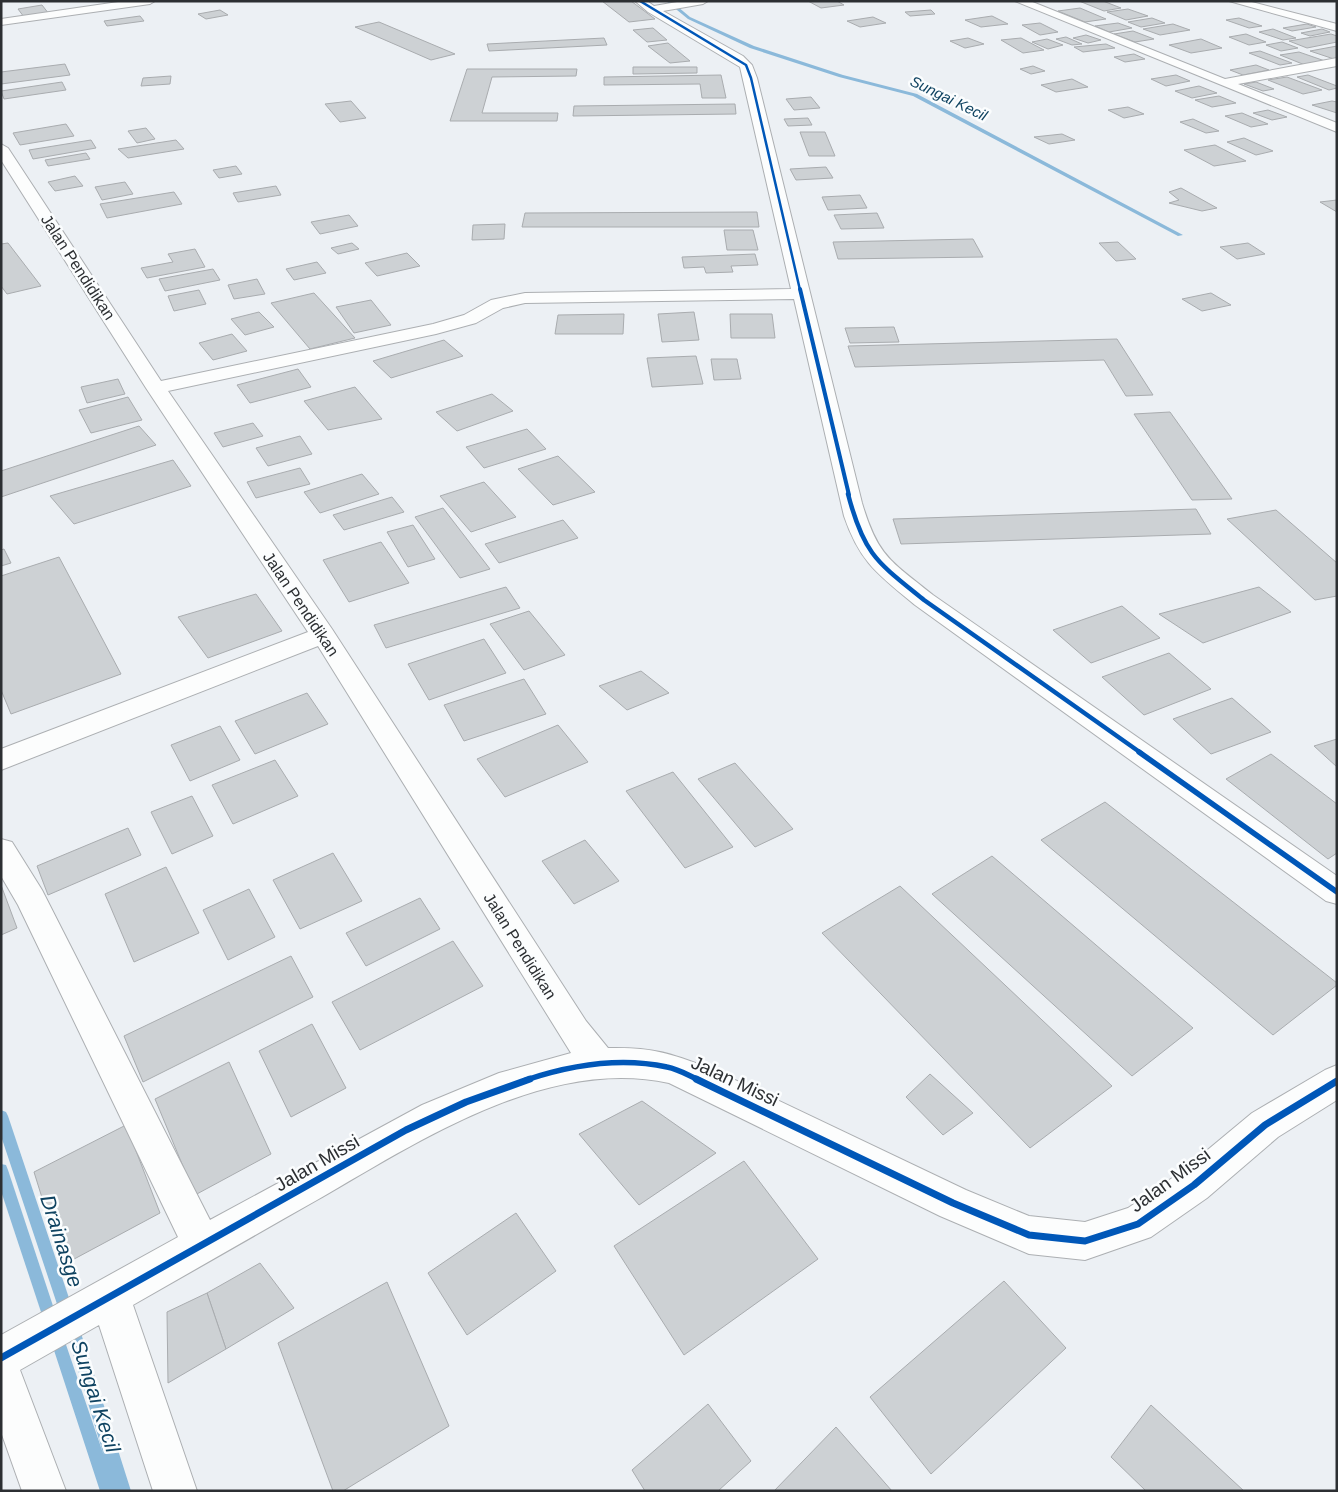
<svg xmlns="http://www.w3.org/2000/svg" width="1338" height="1492" font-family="Helvetica,sans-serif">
	<rect width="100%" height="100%" fill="#ecf0f4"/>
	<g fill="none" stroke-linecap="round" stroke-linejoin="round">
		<g fill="#8bb9da" fill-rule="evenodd">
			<polygon points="666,1 671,1 690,17 754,46 843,75 917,94 1183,235 1178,236 913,96 839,77 750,48 688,19"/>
			<polygon points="1,1110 6,1112 8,1116 74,1313 72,1318 67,1320 62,1318 60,1313 1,1136"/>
			<polygon points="1,1164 6,1165 8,1170 58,1321 56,1326 51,1328 46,1326 44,1321 1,1191"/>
			<polygon points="72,1320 77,1322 79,1327 131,1491 100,1491 49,1335 51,1330 56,1328 61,1330 104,1456 65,1327 67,1322"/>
		</g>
	</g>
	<g fill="#cdd1d4" stroke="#a9acaf">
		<polygon points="602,1 631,1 655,19 629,22"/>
		<polygon points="808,1 837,1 844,5 821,8"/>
		<polygon points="1079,1 1103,1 1121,8 1104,11"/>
		<polygon points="42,5 49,14 24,17 18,9"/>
		<polygon points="1080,8 1106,19 1085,22 1058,11"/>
		<polygon points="1128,9 1148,16 1126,20 1107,12"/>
		<polygon points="220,10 228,15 206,19 198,14"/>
		<polygon points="931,10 935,14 910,16 905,12"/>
		<polygon points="140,16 144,21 107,26 104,21"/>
		<polygon points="992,16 1008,24 981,27 965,20"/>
		<polygon points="873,17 886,23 860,27 847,21"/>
		<polygon points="1152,18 1165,23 1141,27 1128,22"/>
		<polygon points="1239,18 1262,26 1249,28 1226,20"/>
		<polygon points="379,22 455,54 431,60 355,27"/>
		<polygon points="1040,23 1058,32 1040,35 1022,25"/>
		<polygon points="1118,23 1132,28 1109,32 1095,26"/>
		<polygon points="1173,24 1190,30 1160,35 1143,29"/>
		<polygon points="1307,24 1316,27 1292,31 1283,28"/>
		<polygon points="653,28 667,40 647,42 633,30"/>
		<polygon points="1273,29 1296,38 1283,40 1259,32"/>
		<polygon points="1322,29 1330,32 1310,36 1301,33"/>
		<polygon points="1133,31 1154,39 1135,42 1114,34"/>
		<polygon points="1246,34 1266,42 1249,45 1229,37"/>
		<polygon points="1331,34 1337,36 1337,42 1307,48 1289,41"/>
		<polygon points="1086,35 1101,40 1088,43 1073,38"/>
		<polygon points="1066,37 1082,44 1072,45 1056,39"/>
		<polygon points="604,38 607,45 489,51 487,44"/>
		<polygon points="968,38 984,44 965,48 950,41"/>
		<polygon points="1021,38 1044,50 1023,53 1001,40"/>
		<polygon points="1047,39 1063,45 1048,49 1032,42"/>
		<polygon points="1201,39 1222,48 1191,53 1169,45"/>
		<polygon points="1282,42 1298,48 1281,51 1266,45"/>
		<polygon points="668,43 690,61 670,63 648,46"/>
		<polygon points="1106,44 1115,48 1083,52 1074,47"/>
		<polygon points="1337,46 1337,60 1310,51"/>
		<polygon points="1260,51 1292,63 1280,65 1249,53"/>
		<polygon points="1299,52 1325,61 1305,65 1280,55"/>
		<polygon points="1134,54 1145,59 1125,62 1114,57"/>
		<polygon points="65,64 70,75 1,84 1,72"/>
		<polygon points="1256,65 1269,70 1243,75 1230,70"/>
		<polygon points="1033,66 1045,71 1031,74 1020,69"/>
		<polygon points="633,67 697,67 697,73 633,74"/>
		<polygon points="467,69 577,69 576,76 492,77 482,113 558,113 557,121 450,121"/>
		<polygon points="721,75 726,98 702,98 700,84 604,85 604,77"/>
		<polygon points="1176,75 1190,81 1166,86 1151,79"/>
		<polygon points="1308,75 1337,86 1337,88 1329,90 1297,77"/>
		<polygon points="171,76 170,84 141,86 143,78"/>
		<polygon points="1287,77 1322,90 1303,94 1268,80"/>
		<polygon points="1072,79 1088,87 1056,92 1041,85"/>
		<polygon points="62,82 66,90 4,99 1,91"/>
		<polygon points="1256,82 1274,89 1263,91 1244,84"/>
		<polygon points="1199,86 1217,93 1192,98 1175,91"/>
		<polygon points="1219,96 1236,103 1212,107 1195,100"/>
		<polygon points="811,97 820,108 794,110 786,99"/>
		<polygon points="351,101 366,118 340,122 325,104"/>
		<polygon points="1332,101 1337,102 1337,113 1312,105"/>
		<polygon points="735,104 736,114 573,116 574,106"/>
		<polygon points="1128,107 1144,114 1124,118 1108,110"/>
		<polygon points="1268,110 1287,117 1272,120 1253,113"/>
		<polygon points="1242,113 1268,124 1251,127 1225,116"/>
		<polygon points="808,118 812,125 788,126 784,119"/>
		<polygon points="1193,119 1219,131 1206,133 1180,122"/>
		<polygon points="66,124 74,136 20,145 13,133"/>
		<polygon points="146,128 155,139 137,143 128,131"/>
		<polygon points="800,132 825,132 835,156 809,156"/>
		<polygon points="1062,134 1075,140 1049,144 1034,137"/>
		<polygon points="1244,138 1273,151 1256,155 1227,142"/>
		<polygon points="91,140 96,148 33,159 29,150"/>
		<polygon points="176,140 184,149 128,158 118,149"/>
		<polygon points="1215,145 1246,161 1214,166 1184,150"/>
		<polygon points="86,153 90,159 48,166 45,160"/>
		<polygon points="236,166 242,174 219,178 213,170"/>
		<polygon points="826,167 833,178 796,180 790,169"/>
		<polygon points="75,176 83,186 55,191 48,182"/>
		<polygon points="125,182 133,194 102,200 95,187"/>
		<polygon points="276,186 281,195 238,202 233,193"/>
		<polygon points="1181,188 1217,208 1202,211 1169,203 1179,200 1169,192"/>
		<polygon points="174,192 182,204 107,218 100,204"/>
		<polygon points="860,195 867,208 828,210 822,197"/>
		<polygon points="1337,200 1337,212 1320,202"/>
		<polygon points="757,212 759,227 522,227 525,213"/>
		<polygon points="877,213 884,228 841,229 834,215"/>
		<polygon points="349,215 358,226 320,234 311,222"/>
		<polygon points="505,224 504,239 472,240 473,225"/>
		<polygon points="724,230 753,230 758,250 727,250"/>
		<polygon points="973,239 983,257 838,259 833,242"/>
		<polygon points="1118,242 1136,259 1116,261 1099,243"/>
		<polygon points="8,243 41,286 7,294 1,286 1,244"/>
		<polygon points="352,243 359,249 338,254 331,248"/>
		<polygon points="1248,243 1265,254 1237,259 1220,247"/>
		<polygon points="195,249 205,267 147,278 141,268 173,262 168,254"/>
		<polygon points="407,253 420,266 377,276 365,263"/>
		<polygon points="755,254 758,265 731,266 733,272 706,273 704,267 684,268 682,257"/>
		<polygon points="317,262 326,273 294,280 286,269"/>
		<polygon points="213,269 220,280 165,291 159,279"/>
		<polygon points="257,279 265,294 234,299 228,285"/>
		<polygon points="199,290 206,304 174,311 168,296"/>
		<polygon points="314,293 355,338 310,349 271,303"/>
		<polygon points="1211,293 1231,305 1202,311 1182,299"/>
		<polygon points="371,300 391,325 354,333 336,307"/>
		<polygon points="259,312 274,327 245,335 231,319"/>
		<polygon points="694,312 699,340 662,342 658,314"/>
		<polygon points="624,314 623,334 555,334 558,315"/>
		<polygon points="730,314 772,314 775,338 731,338"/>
		<polygon points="894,327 899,342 850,343 845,328"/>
		<polygon points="232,334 247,351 213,360 199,343"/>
		<polygon points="1117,339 1153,395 1126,396 1104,360 855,367 848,346"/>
		<polygon points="444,340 463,356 391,378 373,361"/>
		<polygon points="696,356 703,384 652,387 647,358"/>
		<polygon points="711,359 737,359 741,379 714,380"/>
		<polygon points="298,369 311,387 250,403 237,385"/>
		<polygon points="118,379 125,394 87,403 81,387"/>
		<polygon points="355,387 382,419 328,430 304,401"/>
		<polygon points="492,394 513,411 457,431 436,412"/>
		<polygon points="128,397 142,420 91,433 79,410"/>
		<polygon points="1170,412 1232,499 1192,500 1134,414"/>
		<polygon points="253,423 263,436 223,447 214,433"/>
		<polygon points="139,426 156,445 1,497 1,471"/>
		<polygon points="527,429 546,449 484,468 466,447"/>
		<polygon points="300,436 312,454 268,466 256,448"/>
		<polygon points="558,456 595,492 553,505 518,469"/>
		<polygon points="173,460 191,486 74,524 50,496"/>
		<polygon points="300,468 310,484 256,498 247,482"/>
		<polygon points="362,474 379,494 320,513 304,492"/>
		<polygon points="484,482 516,517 471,532 440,496"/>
		<polygon points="392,497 404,512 344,530 333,515"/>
		<polygon points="443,508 490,569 460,578 415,517"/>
		<polygon points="1196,509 1211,534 901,544 893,519"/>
		<polygon points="1276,510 1337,563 1337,596 1315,600 1227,519"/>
		<polygon points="563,520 578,538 499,563 485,544"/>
		<polygon points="413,525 435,559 408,567 387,532"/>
		<polygon points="381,542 409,583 349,602 323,560"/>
		<polygon points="4,549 11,563 1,566 1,550"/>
		<polygon points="59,557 121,674 11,714 1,690 1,576"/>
		<polygon points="506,587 520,608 386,648 374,625"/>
		<polygon points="1259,587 1291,612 1203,643 1159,614"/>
		<polygon points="256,594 282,631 208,658 178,617"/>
		<polygon points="1122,606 1160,638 1091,663 1053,630"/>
		<polygon points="529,611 565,655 524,670 490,624"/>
		<polygon points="484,639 506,673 429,700 408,664"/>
		<polygon points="1169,653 1211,689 1144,715 1102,677"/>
		<polygon points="641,671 669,693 627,710 599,686"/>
		<polygon points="524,679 546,714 464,741 444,705"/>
		<polygon points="307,693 328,724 255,754 235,721"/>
		<polygon points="1232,698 1271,732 1211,754 1173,719"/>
		<polygon points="558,725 588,762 505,797 477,759"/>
		<polygon points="220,726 240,760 190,781 171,745"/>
		<polygon points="1337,739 1337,767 1314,746"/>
		<polygon points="1271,754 1337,804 1337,853 1328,859 1226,779"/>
		<polygon points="275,760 298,796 233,824 212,785"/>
		<polygon points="735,763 793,829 755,847 698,779"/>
		<polygon points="673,772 733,847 685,868 626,791"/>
		<polygon points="192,796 213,836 172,854 151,812"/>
		<polygon points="1105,802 1337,983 1337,985 1273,1035 1041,840"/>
		<polygon points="128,828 141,855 48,895 37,866"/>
		<polygon points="585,840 619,881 574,904 542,861"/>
		<polygon points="333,853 362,901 300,929 273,880"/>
		<polygon points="992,856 1193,1028 1132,1076 932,894"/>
		<polygon points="166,867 199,933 134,962 105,894"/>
		<polygon points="1,885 17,928 1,935"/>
		<polygon points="900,886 1112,1086 1030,1148 822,933"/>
		<polygon points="249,889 275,937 228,960 203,910"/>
		<polygon points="420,898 440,929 366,966 346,933"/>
		<polygon points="453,941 483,986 360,1050 332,1002"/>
		<polygon points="291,956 313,997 143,1082 124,1036"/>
		<polygon points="312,1024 346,1088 291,1117 259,1051"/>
		<polygon points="229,1062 271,1154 195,1195 155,1099"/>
		<polygon points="930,1074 973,1113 943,1135 906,1097"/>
		<polygon points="642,1101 716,1153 639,1205 579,1134"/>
		<polygon points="126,1125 160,1213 63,1265 34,1172"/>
		<polygon points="744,1161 818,1259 684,1355 614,1246"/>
		<polygon points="516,1213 556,1271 467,1335 428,1273"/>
		<polygon points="260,1263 294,1308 226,1349 207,1293"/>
		<polygon points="1004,1281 1066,1348 931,1474 870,1397"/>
		<polygon points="387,1282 449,1426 343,1491 333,1491 278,1343"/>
		<polygon points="207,1293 226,1349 168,1383 167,1312"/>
		<polygon points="708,1404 751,1461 718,1491 645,1491 632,1470"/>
		<polygon points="1151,1405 1244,1491 1146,1491 1111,1457"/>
		<polygon points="836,1427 892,1491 774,1491"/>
	</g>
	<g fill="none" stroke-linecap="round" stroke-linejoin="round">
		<defs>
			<g id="street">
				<polygon points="125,1 155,1 150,4 1,25 1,19"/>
				<path d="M635,1H647L654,6L683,1H708L703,4L663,11L743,56L752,65L757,78L862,503C878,557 891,561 933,595L1337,876V904L1326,901L915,605C879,575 860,563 844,516L794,299L525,303L503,308L476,323L436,334L168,391L332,629L586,1021L608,1048C655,1047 672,1054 714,1070L966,1190L1029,1216L1085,1222L1128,1208L1181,1172L1252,1113L1325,1070L1337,1065V1100L1278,1137L1207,1198L1151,1237L1085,1260L1029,1254L1015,1248L940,1216L669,1083C547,1056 418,1142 317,1200C255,1235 194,1270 133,1305L197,1491H153L99,1325L20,1370L66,1491H22L1,1432V1335L178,1237L18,905L1,876V839L12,842L42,890L210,1220L422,1105L499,1073L571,1053L318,646L1,770V749L308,632L146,388L1,160V144L8,148L161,381L433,324L464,315L491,300L525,293L791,289L740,67L648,12Z"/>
				<polygon points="1015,1 1030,1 1225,79 1337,58 1337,66 1238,84 1337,123 1337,132"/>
			</g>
			<polygon id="highway" points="1229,1 1248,1 1337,24 1337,31"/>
		</defs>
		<use href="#street" stroke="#acafb2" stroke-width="2"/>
		<use href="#highway" stroke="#acafb2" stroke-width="2"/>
		<use href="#street" fill="#fcfdfd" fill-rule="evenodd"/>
		<use href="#highway" fill="#fcfdfd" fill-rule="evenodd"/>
		<defs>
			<polyline id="cycleway-far4" points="640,1 746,65 751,78 800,290"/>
			<polyline id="cycleway-far3" points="800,289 849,495"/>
			<path id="cycleway-far2" d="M848,494C864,555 877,562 924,600L1141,753"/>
			<g id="cycleway-far1">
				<polyline points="1139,752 1337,892"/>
				<path d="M526,1080C571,1065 620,1057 667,1067C678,1069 688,1075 699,1080"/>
			</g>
			<g id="cycleway">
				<polyline points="696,1079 953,1203 1029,1235 1085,1241 1138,1224 1194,1185 1265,1125 1337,1081"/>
				<polyline points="1,1358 406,1130 466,1102 530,1079"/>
			</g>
		</defs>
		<use href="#cycleway-far4" stroke="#fbfdfe" stroke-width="4"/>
		<use href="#cycleway-far3" stroke="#fbfdfe" stroke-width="6"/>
		<use href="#cycleway-far2" stroke="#fbfdfe" stroke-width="7"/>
		<use href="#cycleway-far1" stroke="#fbfdfe" stroke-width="9"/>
		<use href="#cycleway" stroke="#fbfdfe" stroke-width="10"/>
		<use href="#cycleway-far4" stroke="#0057b8" stroke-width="2.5"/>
		<use href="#cycleway-far3" stroke="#0057b8" stroke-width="4"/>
		<use href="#cycleway-far2" stroke="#0057b8" stroke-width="4.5"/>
		<use href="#cycleway-far1" stroke="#0057b8" stroke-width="5.5"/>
		<use href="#cycleway" stroke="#0057b8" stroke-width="7"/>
	</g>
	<g text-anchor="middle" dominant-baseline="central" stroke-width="5" stroke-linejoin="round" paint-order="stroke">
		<g font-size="15" font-style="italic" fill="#0f4361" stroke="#fbfdfe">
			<text transform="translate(949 98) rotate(26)">Sungai Kecil</text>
		</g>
		<g font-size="16" fill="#2c2f32" stroke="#fbfdfe">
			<text transform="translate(78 267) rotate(57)">Jalan Pendidikan</text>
			<text transform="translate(301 604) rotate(56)">Jalan Pendidikan</text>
			<text transform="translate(520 946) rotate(58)">Jalan Pendidikan</text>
		</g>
		<g font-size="19" fill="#2c2f32" stroke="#fbfdfe">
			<text transform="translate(735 1081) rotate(25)">Jalan Missi</text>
			<text transform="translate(317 1163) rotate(-30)">Jalan Missi</text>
			<text transform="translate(1170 1180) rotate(-36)">Jalan Missi</text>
		</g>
		<g font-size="21" font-style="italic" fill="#0f4361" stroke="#fbfdfe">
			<text transform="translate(62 1241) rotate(72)">Drainasge</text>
			<text transform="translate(96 1396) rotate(72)">Sungai Kecil</text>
		</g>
	</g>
	<rect width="1338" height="1492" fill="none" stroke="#2c2f32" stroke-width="5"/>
</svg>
